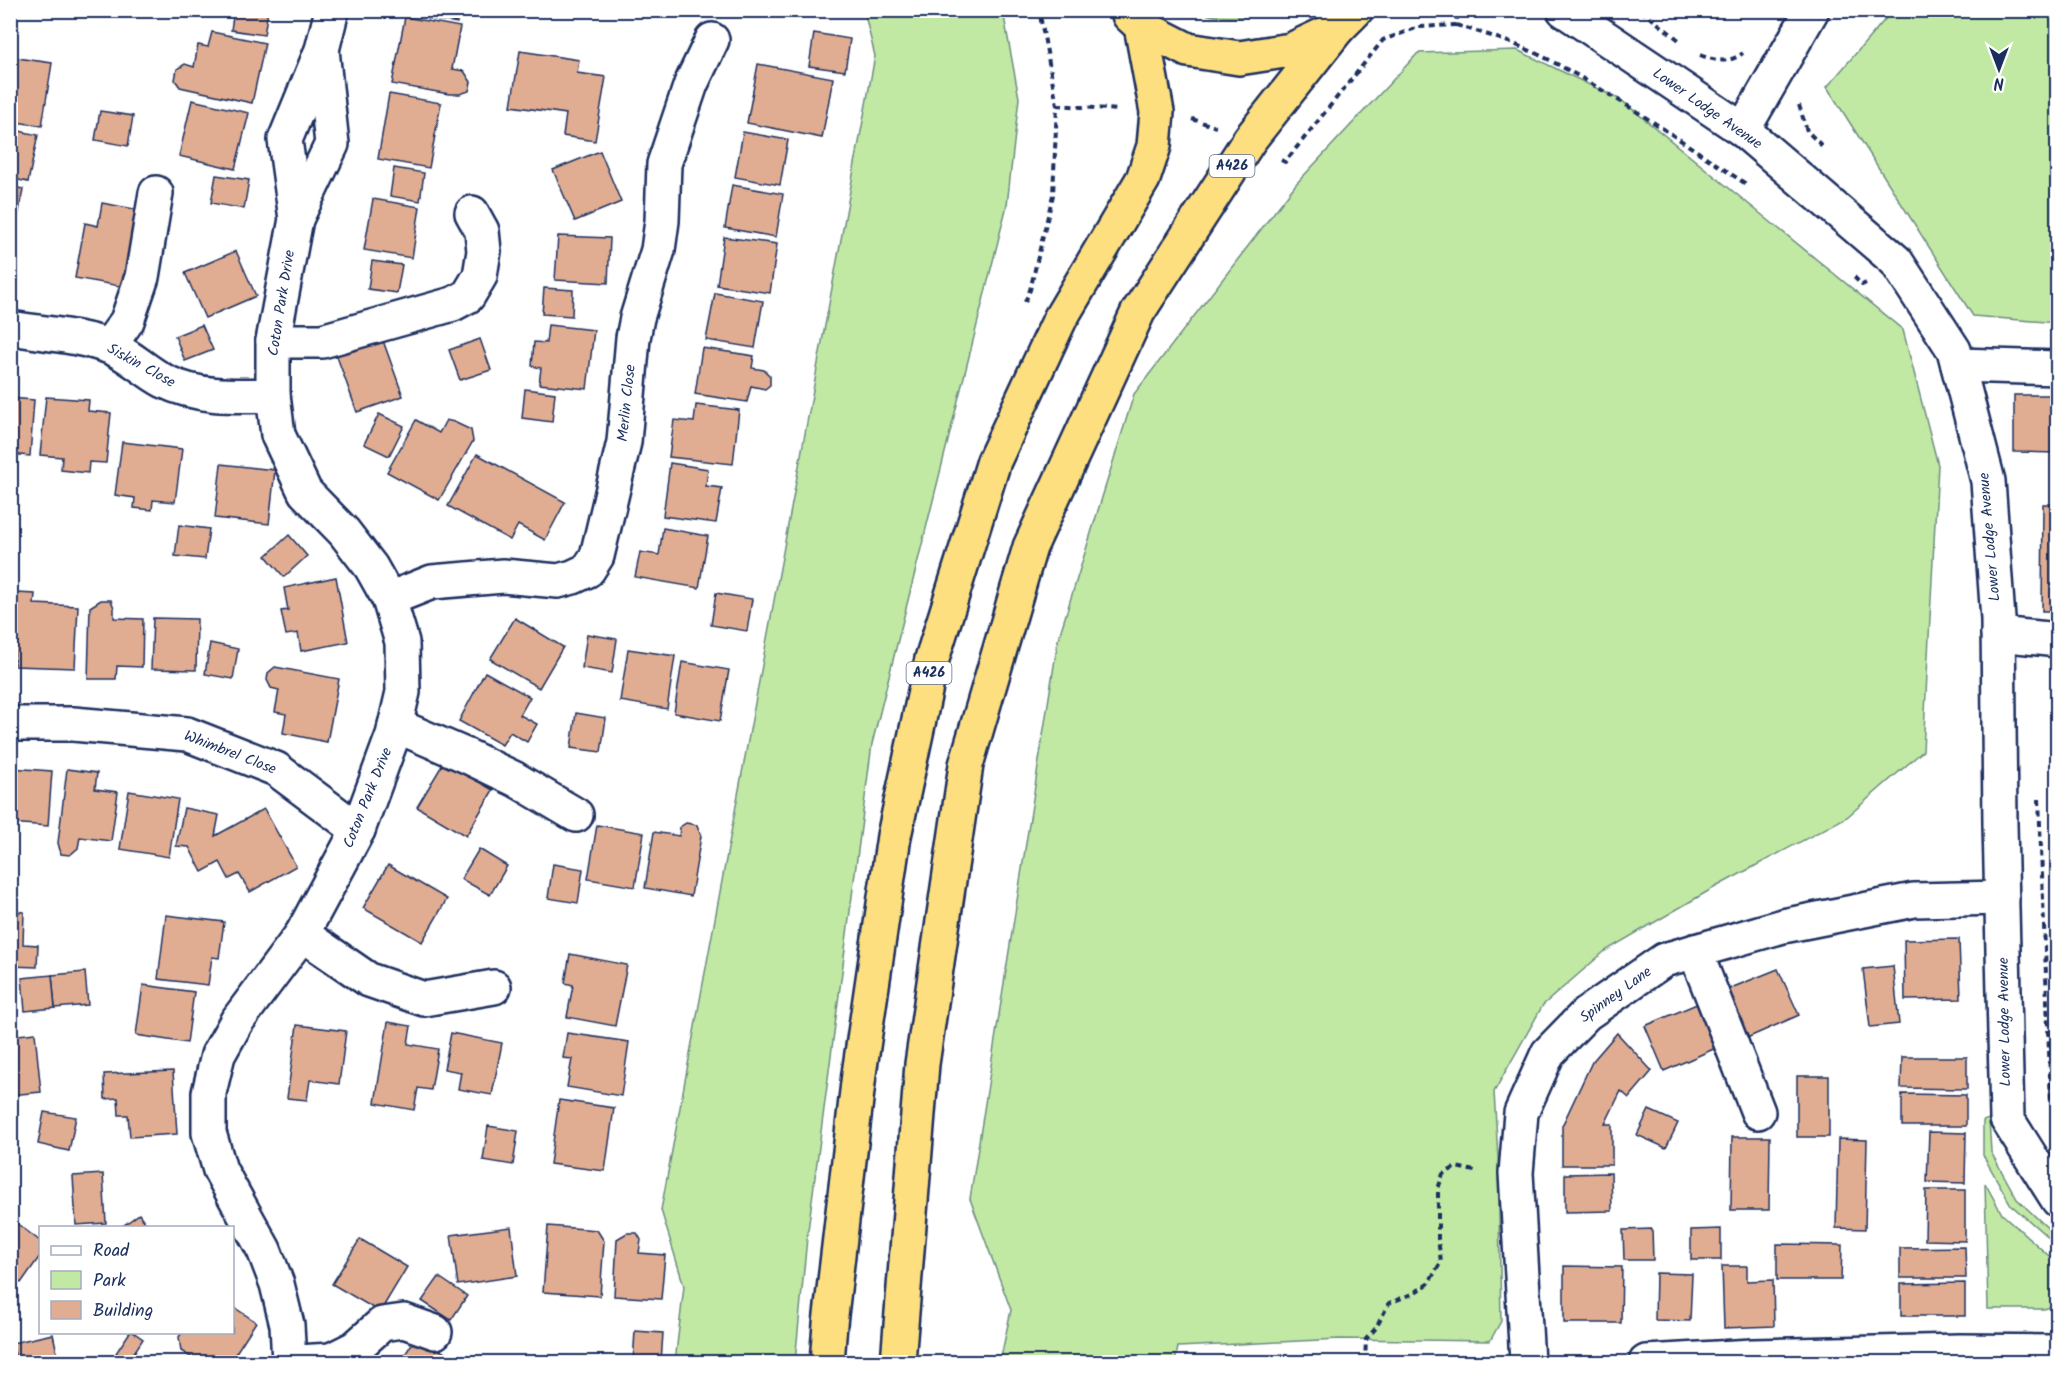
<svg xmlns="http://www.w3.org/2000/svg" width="2068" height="1373" font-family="Kalam,sans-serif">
	<rect width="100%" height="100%" fill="#fff"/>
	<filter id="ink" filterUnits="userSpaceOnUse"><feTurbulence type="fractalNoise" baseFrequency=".0167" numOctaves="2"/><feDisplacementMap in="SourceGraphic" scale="12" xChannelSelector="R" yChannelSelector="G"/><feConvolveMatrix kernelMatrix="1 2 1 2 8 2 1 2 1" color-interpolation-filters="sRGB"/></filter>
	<g filter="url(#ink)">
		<g fill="#c1e9a4" stroke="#6e8c81" stroke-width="1.5">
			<polygon points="1893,10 2057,11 2057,323 1973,316 1827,87"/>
			<polygon points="864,11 1003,11 1019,98 1007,205 872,744 807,1238 795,1362 675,1362 684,1286 661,1210 875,56"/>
			<path d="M1196,11H1282C1254,16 1223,22 1196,11Z"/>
			<polygon points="1517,50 1621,100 1903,330 1938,465 1923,751 1847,817 1710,890 1605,951 1543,1005 1494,1092 1498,1157 1501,1321 1490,1341 1340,1339 1178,1347 1175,1362 1000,1362 1011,1310 970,1199 1058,640 1134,394 1296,184 1418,53"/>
			<polygon points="1989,1119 1991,1152 2017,1199 2057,1237 2057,1245 2011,1205 1983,1155 1983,1121"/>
			<polygon points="1985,1183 2002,1214 2057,1263 2057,1305 2044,1309 1988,1309"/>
		</g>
		<g fill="#e0ad92" stroke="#1b2f5e" stroke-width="1.5">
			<polygon points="234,10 268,10 264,35 231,30"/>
			<polygon points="428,10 459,10 457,23 427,18"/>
			<polygon points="405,17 460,27 452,69 464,71 471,82 469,91 460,94 449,94 392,84"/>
			<polygon points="212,32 265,43 252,103 180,87 175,80 177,69 185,64 194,67 198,45 208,47"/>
			<polygon points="814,33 850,39 845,71 809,66"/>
			<polygon points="520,51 579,60 577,73 606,77 595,141 563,136 566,114 511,106"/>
			<polygon points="10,57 52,63 42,126 10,121"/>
			<polygon points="758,64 833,78 822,138 747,123"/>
			<polygon points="389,94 441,103 429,168 378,159"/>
			<polygon points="192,100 249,113 235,169 179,156"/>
			<polygon points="100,111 133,116 128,146 95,140"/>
			<polygon points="10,129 38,135 28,182 10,178"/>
			<polygon points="743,132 788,140 780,185 735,177"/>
			<polygon points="600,151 621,202 575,221 553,170"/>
			<polygon points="394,168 424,173 420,201 390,196"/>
			<polygon points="216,175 249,180 244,209 211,203"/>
			<polygon points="732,185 783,194 776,237 725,228"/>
			<polygon points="10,186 23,189 14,240 10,239"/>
			<polygon points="373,199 420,207 412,258 364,250"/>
			<polygon points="102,203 140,210 125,287 75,278 85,223 98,226"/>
			<polygon points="558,236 610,238 608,283 555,280"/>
			<polygon points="724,237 777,244 770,293 717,285"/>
			<polygon points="236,251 256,296 205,318 185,273"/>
			<polygon points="372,261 402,265 397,293 368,289"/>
			<polygon points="544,288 573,290 572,316 542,314"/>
			<polygon points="715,293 763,301 755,348 706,340"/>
			<polygon points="202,325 213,350 185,361 175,336"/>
			<polygon points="548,325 594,330 587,389 539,384 541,368 532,366 534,342 546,343"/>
			<polygon points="381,335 403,396 357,412 335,351"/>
			<polygon points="480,339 491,370 460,380 449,350"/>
			<polygon points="702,348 754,356 752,368 764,370 770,376 770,385 765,389 751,386 747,402 695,394"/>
			<polygon points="525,389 555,393 552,422 522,418"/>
			<polygon points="2014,395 2058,395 2058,453 2014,452"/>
			<polygon points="46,397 89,400 88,411 111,413 106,463 89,462 88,473 61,470 62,457 40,455"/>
			<polygon points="10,398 34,400 30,456 10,454"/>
			<polygon points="696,405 739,410 733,464 669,457 674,420 694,422"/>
			<polygon points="379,414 404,426 389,456 364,444"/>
			<polygon points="416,420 439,433 446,420 454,422 471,430 473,441 439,500 387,472"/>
			<polygon points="122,442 182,449 175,502 153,500 152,510 134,508 135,498 115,495"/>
			<polygon points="477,454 565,502 545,540 518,525 510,540 448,506"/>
			<polygon points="670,463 708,469 706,486 722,488 716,523 663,516"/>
			<polygon points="221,464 275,470 269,524 215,518"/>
			<polygon points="2043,504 2058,504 2058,611 2042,611"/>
			<polygon points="179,525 209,529 205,559 175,556"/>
			<polygon points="663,528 708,536 699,588 635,577 640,552 659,555"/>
			<polygon points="289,535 307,556 284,577 266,556"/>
			<polygon points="336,577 348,642 301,651 298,633 286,635 281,611 288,610 284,588"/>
			<polygon points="17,593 35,594 34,604 78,606 75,668 14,666"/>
			<polygon points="716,593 752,599 747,631 711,625"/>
			<polygon points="101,600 111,600 114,608 114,618 143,619 142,667 117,666 116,679 88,679 90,607"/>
			<polygon points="153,618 197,619 196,670 151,669"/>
			<polygon points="515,618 563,647 539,688 490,659"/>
			<polygon points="587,634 617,639 612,673 582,668"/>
			<polygon points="210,643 238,649 233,679 205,674"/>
			<polygon points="628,649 675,656 667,709 620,701"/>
			<polygon points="682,662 729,670 720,721 674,713"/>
			<polygon points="275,667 339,679 327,742 283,733 286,714 275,712 279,690 271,688 267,680 268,673"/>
			<polygon points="485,672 530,697 520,715 537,724 527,742 510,732 502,745 459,721"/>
			<polygon points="2055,675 2058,675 2058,718 2057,718"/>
			<polygon points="576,713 606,718 601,752 571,748"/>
			<polygon points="444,762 493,790 466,836 417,807"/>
			<polygon points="10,768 52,771 48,826 10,823"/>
			<polygon points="67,769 97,773 95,789 118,792 111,841 80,837 78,848 70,855 61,854 58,843"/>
			<polygon points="129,791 178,799 169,857 120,849"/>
			<polygon points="184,808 219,815 215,836 264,809 296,866 250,892 239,874 229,879 220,862 202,872 189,847 176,846"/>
			<polygon points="686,823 697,825 701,836 691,896 645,888 654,832 679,836 680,827"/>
			<polygon points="597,825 644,833 635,887 588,879"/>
			<polygon points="479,849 507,866 490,895 461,879"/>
			<polygon points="553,864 583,869 578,903 548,898"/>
			<polygon points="388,865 447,899 422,942 363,908"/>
			<polygon points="10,911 24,912 23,944 38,945 37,967 10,966"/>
			<polygon points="166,915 224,922 219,958 212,957 208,985 158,979"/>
			<polygon points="1959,939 1961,999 1905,1000 1904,940"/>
			<polygon points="570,954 627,965 615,1026 567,1017 573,985 565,983"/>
			<polygon points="1893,966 1899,1024 1870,1027 1863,969"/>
			<polygon points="1778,969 1799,1015 1747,1038 1726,990"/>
			<polygon points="85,972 88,1005 55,1008 52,975"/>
			<polygon points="52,975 55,1008 25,1011 22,978"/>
			<polygon points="143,985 194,992 187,1043 136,1035"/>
			<polygon points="1699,1003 1718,1047 1664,1071 1645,1026"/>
			<polygon points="388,1022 411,1026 408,1044 438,1049 431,1090 418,1088 414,1110 375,1103"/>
			<polygon points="297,1025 346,1031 339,1084 310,1080 307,1100 287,1098"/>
			<polygon points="35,1033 41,1092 10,1095 10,1036"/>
			<polygon points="451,1033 502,1043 492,1095 458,1089 461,1072 444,1069"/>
			<polygon points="567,1033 629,1042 621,1096 567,1087 572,1059 563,1058"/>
			<polygon points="1617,1033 1652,1071 1629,1098 1621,1091 1605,1124 1612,1124 1612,1165 1562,1165 1562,1126 1592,1062"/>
			<polygon points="1902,1057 1967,1057 1967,1089 1901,1088"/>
			<polygon points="173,1071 177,1134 130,1137 128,1115 119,1115 118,1098 105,1099 104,1074"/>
			<rect x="1797" y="1076" width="32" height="61"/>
			<polygon points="1902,1094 1966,1095 1966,1126 1902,1126"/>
			<polygon points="559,1100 614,1108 605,1171 550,1164"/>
			<polygon points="1649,1110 1678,1123 1666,1148 1637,1135"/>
			<polygon points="44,1112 76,1117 69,1151 38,1144"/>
			<polygon points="488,1126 518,1131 513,1165 483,1160"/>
			<polygon points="1929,1132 1966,1133 1965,1183 1927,1182"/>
			<polygon points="1732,1137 1770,1137 1769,1210 1731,1210"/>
			<polygon points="1838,1139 1867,1140 1865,1229 1836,1228"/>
			<polygon points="1611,1173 1612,1211 1565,1212 1565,1174"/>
			<polygon points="103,1174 106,1223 76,1225 73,1176"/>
			<polygon points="1926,1190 1965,1190 1965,1241 1925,1240"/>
			<polygon points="139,1214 149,1228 120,1228"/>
			<polygon points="10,1218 40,1241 40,1256 21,1283 10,1275"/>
			<polygon points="548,1226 597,1230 604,1241 600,1296 543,1292"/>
			<polygon points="511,1227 517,1276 458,1285 451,1235"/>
			<polygon points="1652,1229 1653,1260 1624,1260 1623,1230"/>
			<polygon points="1721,1229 1721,1260 1691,1260 1691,1230"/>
			<polygon points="627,1233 637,1233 641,1240 639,1253 665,1255 661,1299 614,1296 617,1239"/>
			<polygon points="360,1239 407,1267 380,1312 332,1284"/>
			<polygon points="1777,1244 1842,1245 1841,1280 1777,1280"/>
			<polygon points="1965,1247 1966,1278 1900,1278 1900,1248"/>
			<polygon points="1564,1266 1622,1267 1621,1323 1564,1323"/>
			<polygon points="1722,1266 1747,1266 1747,1281 1773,1280 1774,1326 1724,1328"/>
			<polygon points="1656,1273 1692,1274 1690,1321 1655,1320"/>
			<polygon points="439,1277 467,1296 451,1320 422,1301"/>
			<polygon points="1965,1283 1965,1316 1901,1316 1901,1284"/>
			<polygon points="232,1306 256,1322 230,1362 199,1362 181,1351 179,1337 182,1332 232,1332"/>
			<polygon points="635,1331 663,1333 661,1362 633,1362"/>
			<polygon points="130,1332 133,1332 143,1339 128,1362 116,1353"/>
			<polygon points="53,1334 59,1362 17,1362 12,1343"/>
			<polygon points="417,1336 453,1358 450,1362 400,1362"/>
			<polygon points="564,1357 612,1360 612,1362 564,1362"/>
		</g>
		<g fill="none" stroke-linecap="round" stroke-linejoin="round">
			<defs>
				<g id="minor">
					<polyline points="1564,10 1743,130 1896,261 1954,350 1988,481 1998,619 2000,824 2007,1119 2058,1200"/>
					<polyline points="1743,130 1812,10"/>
					<polyline points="296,219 285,140 322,50 332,10"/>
					<path d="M10,328C41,333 82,336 110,347C130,355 145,371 164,381C198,398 236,396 273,395"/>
					<polyline points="273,341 322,341 453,304 468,296 480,276 484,251 482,231 472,213"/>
					<polyline points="109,346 127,321 142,277 156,193"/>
					<polyline points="1958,365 2058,368"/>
					<polyline points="389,599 432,582 503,576 558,581 573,577 588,570 597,556 624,442 633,338 637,318 658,250 662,221 664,164 691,84 712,40"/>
					<polyline points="1998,634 2058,640"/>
					<polyline points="10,724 73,724 187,734 276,769 358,830"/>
					<polyline points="395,725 467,756 515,779 576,815"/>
					<polyline points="302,934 369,980 424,999 494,987"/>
					<polyline points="1695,951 1758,1112"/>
					<polyline points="289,1362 287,1325 277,1284 264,1250 220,1170 209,1133 209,1093 218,1055 237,1021 302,934 358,830 393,735 403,692 402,642 389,599 371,567 344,532 305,492 278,435 273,395 273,341 296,219 332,144 322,50"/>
					<polyline points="298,1362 331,1360 355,1348 382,1324 404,1321 435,1332"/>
					<polyline points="1527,1362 1516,1173 1521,1113 1548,1053 1586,1014 1664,960 1783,926 1914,900 2002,898"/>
					<polyline points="1646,1362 1753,1356 1960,1351 2058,1352"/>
				</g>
				<g id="highway">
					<polyline points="1129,15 1141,26 1188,50 1239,58 1291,50 1338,28 1356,10"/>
					<polyline points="827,1362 830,1324 859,1074 894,836 932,659 994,461 1060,319 1143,179 1154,146 1157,112 1141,26"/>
					<polyline points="898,1362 922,1064 966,765 1030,547 1138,312 1250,139 1338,28"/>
				</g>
			</defs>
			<use href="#minor" stroke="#1b2f5e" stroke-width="38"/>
			<use href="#highway" stroke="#1b2f5e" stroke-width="38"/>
			<g stroke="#1b2f5e" stroke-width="4" stroke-dasharray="6 4.5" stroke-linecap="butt">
				<polyline points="1641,10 1679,40"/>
				<polyline points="368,14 379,10"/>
				<path d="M1456,25C1490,35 1524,46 1555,63C1621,99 1683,142 1746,184"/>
				<path d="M1700,55C1716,61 1728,64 1743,53"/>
				<polyline points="1057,105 1119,110"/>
				<polyline points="1799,105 1807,131 1823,147"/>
				<polyline points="1192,119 1216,127"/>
				<polyline points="1281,160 1285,162 1383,40 1419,27 1456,25 1458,10"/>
				<polyline points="1854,277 1862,285 1866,283"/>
				<polyline points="1025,302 1030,290 1053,195 1057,105 1039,10"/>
				<polyline points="2039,799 2051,1101"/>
				<polyline points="1365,1362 1366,1339 1376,1328 1389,1303 1412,1294 1428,1284 1441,1262 1438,1239 1438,1189 1443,1174 1456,1167 1479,1172"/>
			</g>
			<use href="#minor" stroke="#fff" stroke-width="33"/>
			<use href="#highway" stroke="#fedf80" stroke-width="33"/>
		</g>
	</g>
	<g text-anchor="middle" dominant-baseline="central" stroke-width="5" stroke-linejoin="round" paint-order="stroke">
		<g fill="#fff" stroke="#5f6d8e" stroke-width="1.5">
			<rect x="1209.5" y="155" width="45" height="22" rx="4.5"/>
			<rect x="906.5" y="662" width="45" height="22" rx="4.5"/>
		</g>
		<g font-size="14" font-weight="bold" fill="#1b2f5e">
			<text x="1232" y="166">A426</text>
			<text x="929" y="673">A426</text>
		</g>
		<g font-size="15" fill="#1b2f5e" stroke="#fff">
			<text transform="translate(1707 109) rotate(35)">Lower Lodge Avenue</text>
			<text transform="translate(282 303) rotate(-81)">Coton Park Drive</text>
			<text transform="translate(141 366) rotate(29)">Siskin Close</text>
			<text transform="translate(627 403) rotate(-84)">Merlin Close</text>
			<text transform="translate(1990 537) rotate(-95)">Lower Lodge Avenue</text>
			<text transform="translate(230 753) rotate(21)">Whimbrel Close</text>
			<text transform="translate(368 798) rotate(-68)">Coton Park Drive</text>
			<text transform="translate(1616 995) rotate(-36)">Spinney Lane</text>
			<text transform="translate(2005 1022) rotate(-91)">Lower Lodge Avenue</text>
		</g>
	</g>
	<rect width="2068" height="1373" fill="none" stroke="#fff" stroke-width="36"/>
	<rect x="18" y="18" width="2032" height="1337" fill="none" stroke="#1b2f5e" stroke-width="2" filter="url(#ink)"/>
	<rect x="39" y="1226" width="195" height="108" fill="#ffffff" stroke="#a4acbf" stroke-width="1.5"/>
	<rect x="51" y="1246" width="30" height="9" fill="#ffffff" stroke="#a4acbf" stroke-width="1.5"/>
	<text x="93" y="1256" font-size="18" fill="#1b2f5e">Road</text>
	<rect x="51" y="1271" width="30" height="18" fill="#c1e9a4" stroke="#a4acbf" stroke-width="1.5"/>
	<text x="93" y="1286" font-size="18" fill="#1b2f5e">Park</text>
	<rect x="51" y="1301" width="30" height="18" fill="#e0ad92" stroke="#a4acbf" stroke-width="1.5"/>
	<text x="93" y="1316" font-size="18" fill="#1b2f5e">Building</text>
	<g transform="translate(1999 69) rotate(180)" stroke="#ffffff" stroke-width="4.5" paint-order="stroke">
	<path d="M0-4.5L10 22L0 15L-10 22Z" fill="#1b2f5e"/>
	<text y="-9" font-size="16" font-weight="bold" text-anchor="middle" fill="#1b2f5e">N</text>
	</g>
</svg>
